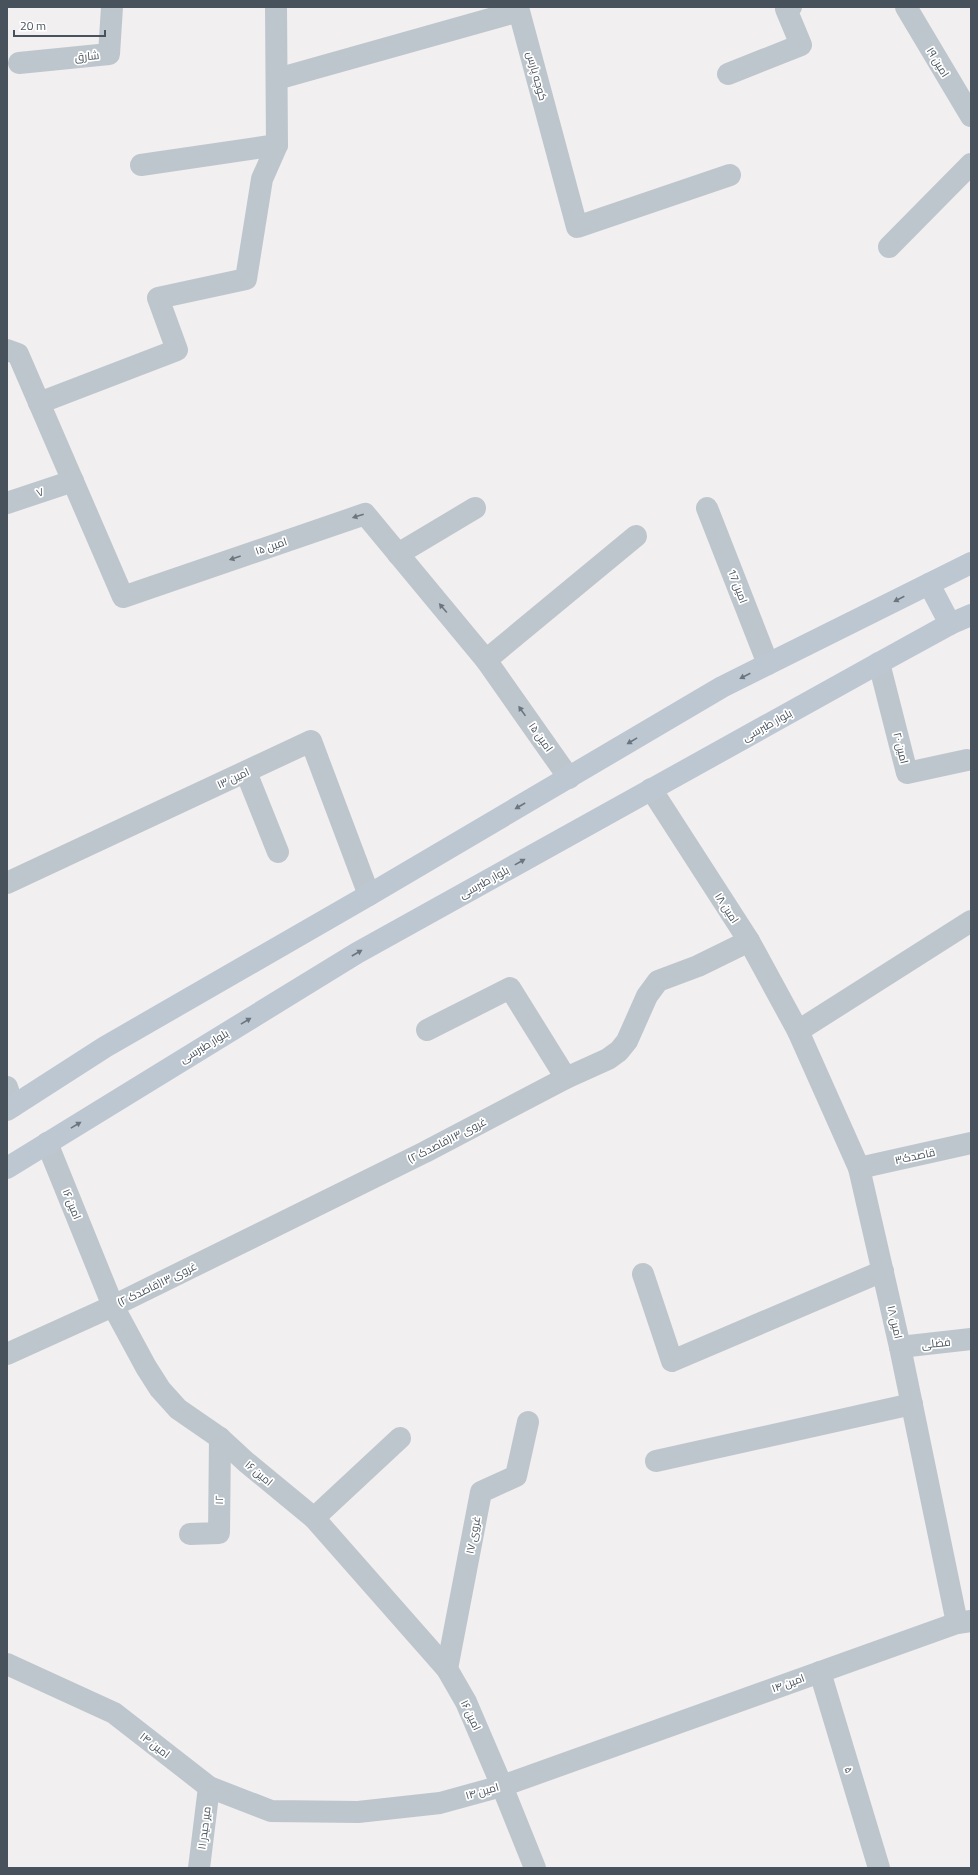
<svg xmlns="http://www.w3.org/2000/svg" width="978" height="1875" font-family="'Titillium Web',Cairo,sans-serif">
	<rect width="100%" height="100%" fill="#f1efef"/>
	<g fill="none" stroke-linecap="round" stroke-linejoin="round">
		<g stroke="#bec6cd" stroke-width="22">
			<polyline points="906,7 971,116"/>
			<polyline points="19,63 109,54 112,7"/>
			<polyline points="728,74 801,45 786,9 791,7"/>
			<polyline points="277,79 519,11 577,227 730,175"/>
			<polyline points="141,165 277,145"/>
			<polyline points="889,247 971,164"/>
			<polyline points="7,350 18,354 123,597 365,514 486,660 569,778"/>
			<polyline points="39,403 177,350 158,298 246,279 262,179 277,145 276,7"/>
			<polyline points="7,503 73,481"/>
			<polyline points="707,508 768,664"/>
			<polyline points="398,554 475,508"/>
			<polyline points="486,660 636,536"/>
			<polyline points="879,663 907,773 967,760"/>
			<polyline points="246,772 278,852"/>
			<polyline points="651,789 749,941 798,1031 859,1168 900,1347 957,1623"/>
			<polyline points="7,883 311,741 369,895"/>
			<polyline points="427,1030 510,988 566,1078"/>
			<polyline points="798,1031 971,921"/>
			<polyline points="7,1087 13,1106"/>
			<polyline points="859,1168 971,1143"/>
			<polyline points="643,1274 672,1361 883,1271"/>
			<polyline points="900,1347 971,1339"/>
			<polyline points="7,1354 113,1306 425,1152 566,1078 608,1059 619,1051 627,1041 647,996 658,981 698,966 749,941"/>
			<polyline points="656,1461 912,1404"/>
			<polyline points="314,1518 400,1438"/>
			<polyline points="190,1534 219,1533 220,1438"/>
			<polyline points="7,1664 114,1713 209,1787 271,1811 358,1812 440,1803 502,1786 957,1623 971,1621"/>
			<polyline points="447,1669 481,1492 516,1476 528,1422"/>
			<polyline points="820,1672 879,1868"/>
			<polyline points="199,1868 209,1787"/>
		</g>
		<polyline stroke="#bec6cd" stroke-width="22" points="47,1143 113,1306 146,1367 160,1389 178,1409 220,1438 246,1462 314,1518 447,1669 466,1702 502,1786 535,1868"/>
		<g stroke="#bdc7d2" stroke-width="22">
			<polyline points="929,584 950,624"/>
			<polyline points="7,1110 105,1047 369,895 722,687 971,563"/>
			<polyline points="7,1168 357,953 879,663 950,624 971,615"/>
		</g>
	</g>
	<defs><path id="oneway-solid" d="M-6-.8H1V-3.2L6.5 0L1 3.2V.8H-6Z"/></defs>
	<g fill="#6b757e">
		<use href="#oneway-solid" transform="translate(358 516) rotate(162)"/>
		<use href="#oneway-solid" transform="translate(235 558) rotate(161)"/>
		<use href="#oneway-solid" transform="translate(443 608) rotate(-130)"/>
		<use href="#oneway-solid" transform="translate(522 711) rotate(-125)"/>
	</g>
	<g fill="#6b757f">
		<use href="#oneway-solid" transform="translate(899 599) rotate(153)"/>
		<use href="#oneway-solid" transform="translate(745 676) rotate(153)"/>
		<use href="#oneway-solid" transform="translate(632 741) rotate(149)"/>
		<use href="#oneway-solid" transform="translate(520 806) rotate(150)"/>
		<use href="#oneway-solid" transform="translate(520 862) rotate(-29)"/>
		<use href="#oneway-solid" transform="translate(357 953) rotate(-30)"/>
		<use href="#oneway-solid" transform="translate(246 1021) rotate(-31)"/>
		<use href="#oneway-solid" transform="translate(76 1125) rotate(-31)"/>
	</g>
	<g text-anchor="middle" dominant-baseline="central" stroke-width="3.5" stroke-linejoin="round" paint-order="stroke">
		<g font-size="11" fill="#48525c" stroke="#fff">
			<text transform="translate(87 56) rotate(-5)">شارق</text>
			<text transform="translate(938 62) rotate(59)">امین ۱۹</text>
			<text transform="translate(537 76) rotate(75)">کوچه پارس</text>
			<text transform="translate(40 492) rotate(-19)">۷</text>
			<text transform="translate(271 546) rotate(-19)">امین ۱۵</text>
			<text transform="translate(738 586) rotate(69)">امین 17</text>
			<text transform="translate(767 725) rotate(-29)">بلوار طبرسی</text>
			<text transform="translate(541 737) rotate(55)">امین ۱۵</text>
			<text transform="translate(901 748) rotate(76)">امین ۲۰</text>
			<text transform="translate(233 778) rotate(-25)">امین ۱۳</text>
			<text transform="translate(484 882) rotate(-29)">بلوار طبرسی</text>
			<text transform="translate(727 908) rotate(57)">امین ۱۸</text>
			<text transform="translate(204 1046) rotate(-31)">بلوار طبرسی</text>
			<text transform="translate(447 1140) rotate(-27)">غروی ۱۳(قاصدک ۲)</text>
			<text transform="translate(915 1156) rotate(-12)">قاصدک۳</text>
			<text transform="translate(72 1204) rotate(68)">امین ۱۶</text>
			<text transform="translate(157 1284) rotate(-26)">غروی ۱۳(قاصدک ۲)</text>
			<text transform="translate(895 1322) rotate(77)">امین ۱۸</text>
			<text transform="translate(936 1343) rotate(-6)">فضلی</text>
			<text transform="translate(259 1473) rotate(40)">امین ۱۶</text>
			<text transform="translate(219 1500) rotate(-89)">۱۲</text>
			<text transform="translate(473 1535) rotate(-79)">غروی ۱۷</text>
			<text transform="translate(788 1683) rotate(-20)">امین ۱۴</text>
			<text transform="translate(471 1715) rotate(65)">امین ۱۶</text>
			<text transform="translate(155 1745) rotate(38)">امین ۱۴</text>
			<text transform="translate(849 1770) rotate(73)">۵</text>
			<text transform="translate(482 1791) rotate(-16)">امین ۱۴</text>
			<text transform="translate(204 1828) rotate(-83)">میر حیدر ۱۱</text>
		</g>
	</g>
	<rect width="978" height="1875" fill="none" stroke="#48525c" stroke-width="16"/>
	<path d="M14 30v6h91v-6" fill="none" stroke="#48525c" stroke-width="2"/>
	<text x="20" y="30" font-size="12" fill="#48525c" stroke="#ffffff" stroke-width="3" paint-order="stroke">20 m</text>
</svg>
